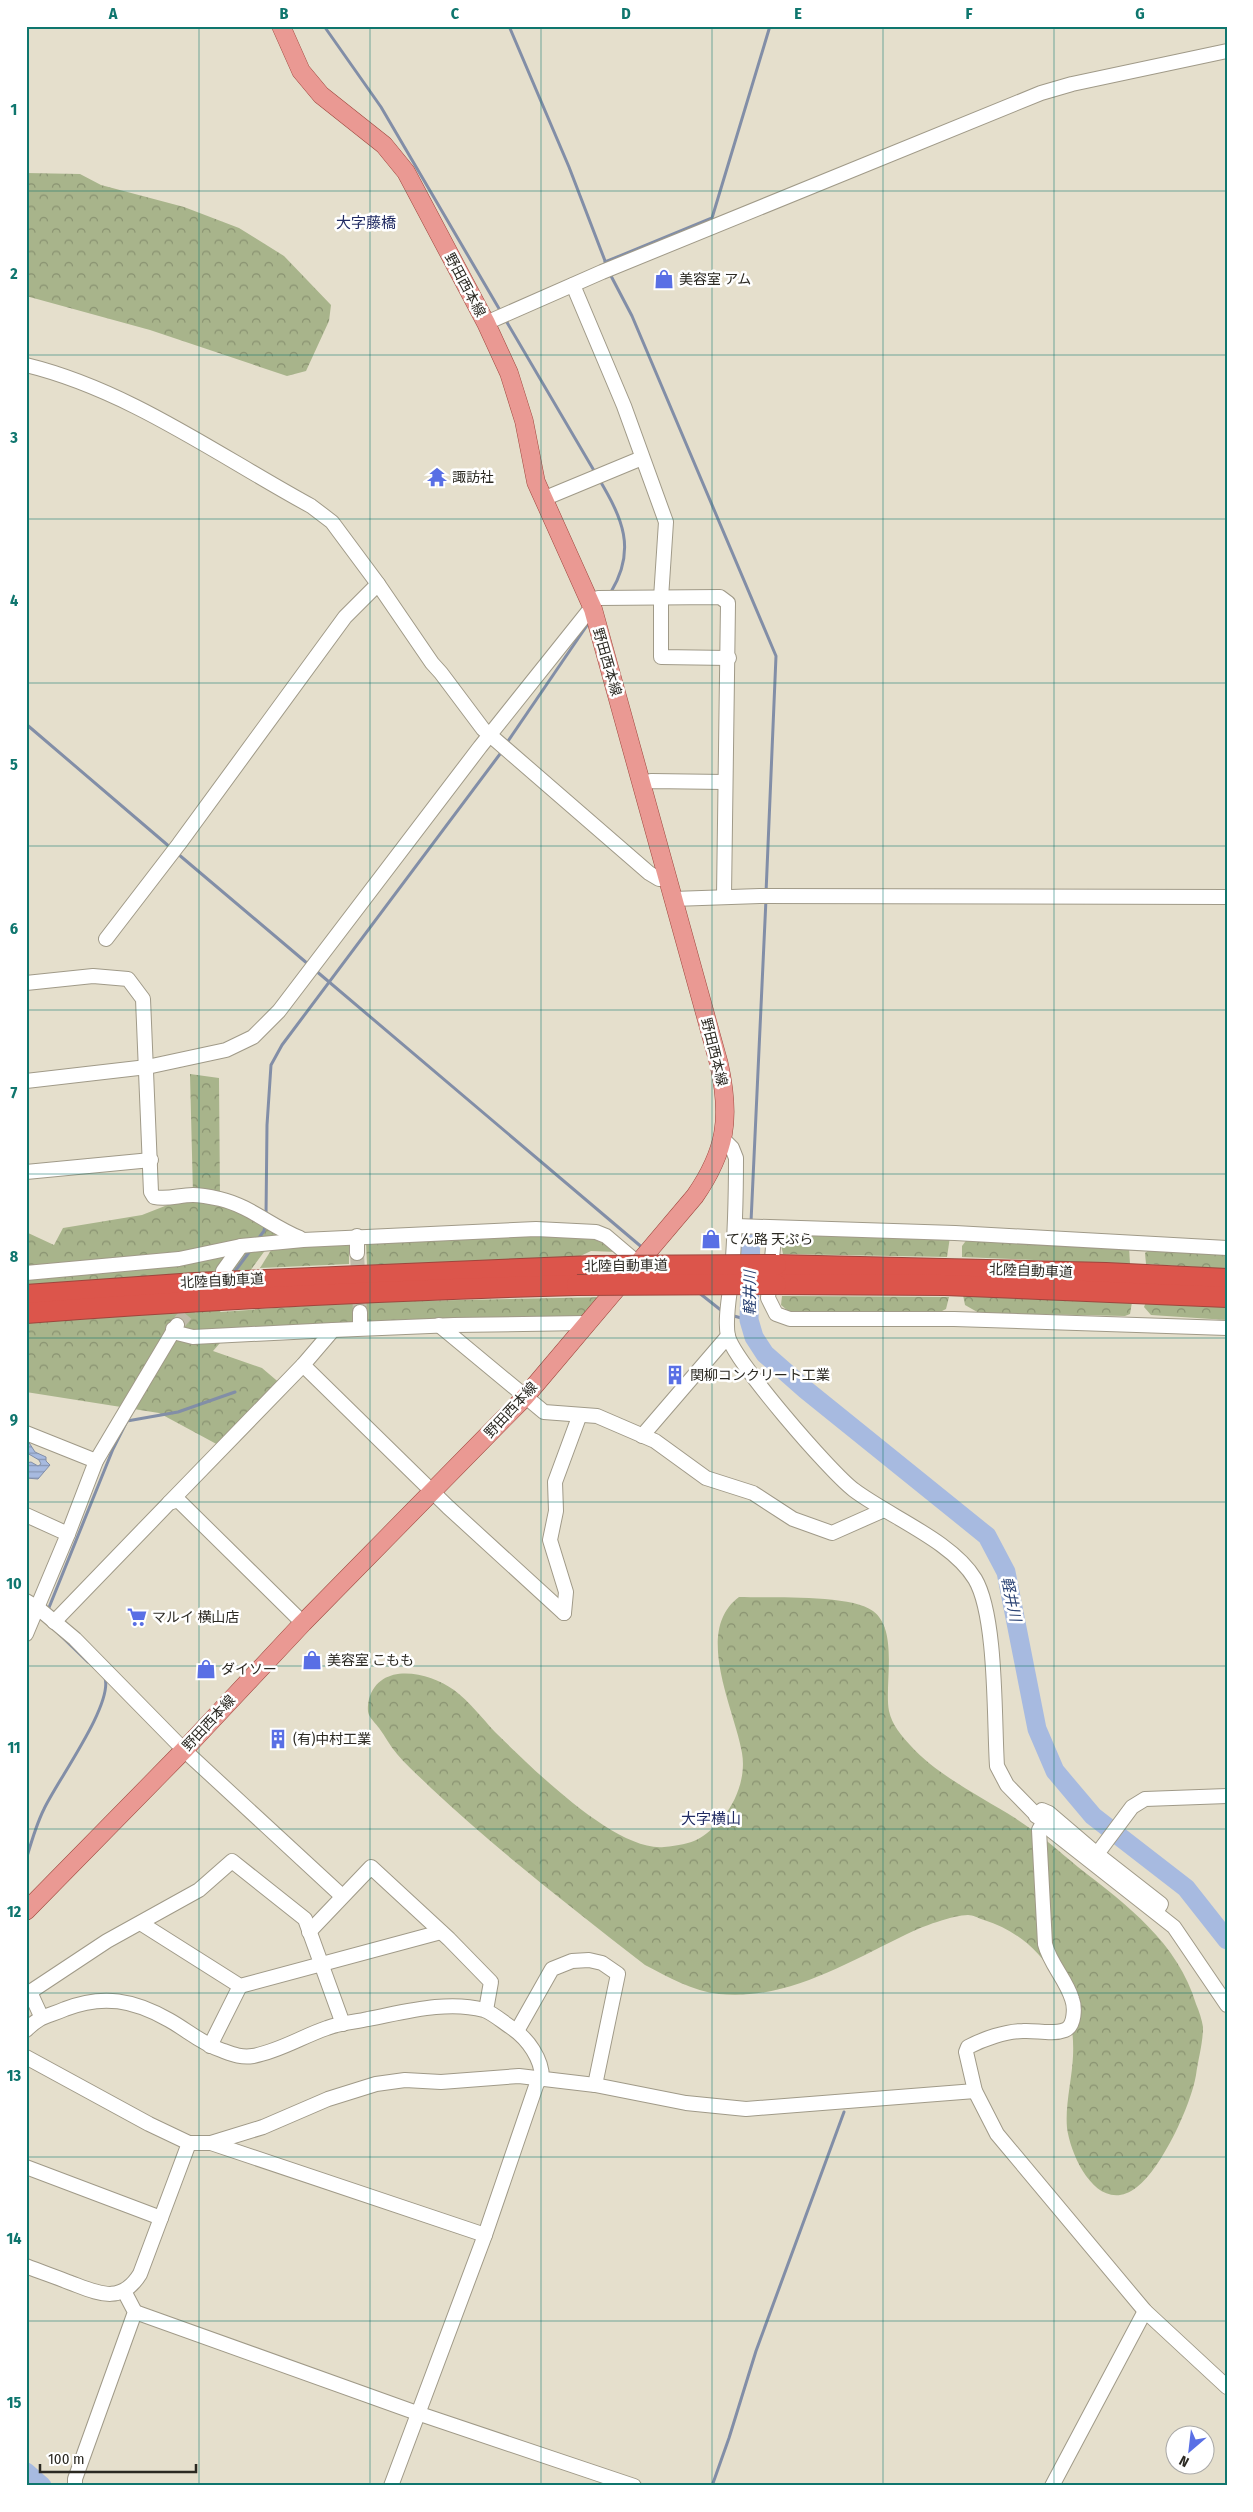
<svg xmlns="http://www.w3.org/2000/svg" width="1253" height="2512" font-family="'Fira Sans Condensed','Noto Sans JP',sans-serif">
	<defs>
		<pattern id="forest-crowns" width="20" height="18" patternUnits="userSpaceOnUse" patternTransform="scale(1.25)"><rect width="20" height="18" fill="#a8b48b"/><path d="M2 6a3 3 0 1 1 6 0M12 15a3 3 0 1 1 6 0" fill="none" stroke="#899271"/></pattern>
		<pattern id="water-rules" width="6" height="5" patternUnits="userSpaceOnUse" patternTransform="scale(1.25)"><rect width="6" height="5" fill="#a7bae0"/><path d="M0 2.5h6" fill="none" stroke="#8897b5"/></pattern>
	</defs>
	<rect width="100%" height="100%" fill="#e5dfcc"/>
	<g fill="url(#forest-crowns)">
		<polygon points="26,173 80,174 101,185 184,207 239,228 284,256 331,305 329,321 306,371 287,376 150,330 26,296"/>
		<polygon points="190,1074 219,1078 220,1199 280,1230 220,1312 360,1302 610,1297 586,1323 227,1335 213,1351 262,1368 282,1385 222,1447 159,1413 26,1392 26,1232 54,1245 63,1228 142,1215 193,1195"/>
		<path d="M787,1234L950,1237L947,1257L783,1254C781,1246 780,1240 787,1234Z"/>
		<path d="M536,1235C568,1235 590,1231 617,1252L591,1251L572,1260L367,1265L366,1242Z"/>
		<polygon points="968,1238 1129,1247 1130,1264 962,1257 962,1246"/>
		<polygon points="349,1241 349,1264 260,1268 273,1247"/>
		<polygon points="1150,1249 1227,1254 1227,1269 1146,1264 1145,1253"/>
		<polygon points="963,1295 1132,1302 1130,1314 1125,1316 979,1313 965,1305"/>
		<polygon points="782,1296 949,1297 946,1309 932,1316 788,1311 781,1305"/>
		<polygon points="1146,1302 1227,1307 1227,1320 1151,1315 1144,1307"/>
		<path d="M739,1597C770,1598 851,1594 873,1611C899,1630 884,1685 889,1711C892,1725 901,1735 910,1745C938,1776 980,1796 1015,1818C1037,1832 1058,1850 1078,1867C1127,1905 1178,1943 1196,2004C1199,2011 1202,2020 1203,2027C1203,2043 1198,2060 1196,2075C1191,2105 1162,2168 1137,2187C1099,2217 1071,2158 1067,2128C1065,2105 1072,2079 1073,2056C1076,1995 1043,1938 984,1920C978,1918 973,1915 968,1915C953,1915 921,1927 907,1934C849,1962 786,2001 719,1994C693,1991 668,1977 645,1965C572,1908 498,1851 431,1788C420,1777 407,1766 397,1754C390,1746 385,1736 379,1728C376,1724 371,1719 369,1715C367,1710 368,1704 369,1699C380,1661 429,1672 454,1690C469,1701 482,1718 495,1732C529,1765 615,1852 664,1847C694,1844 703,1840 723,1817C737,1801 746,1775 742,1753C735,1710 693,1631 739,1597Z"/>
	</g>
	<polygon fill="url(#water-rules)" stroke="#828ea7" points="26,1438 35,1452 46,1457 46,1461 50,1465 38,1479 26,1478 26,1463 31,1462 38,1466 41,1464 39,1460 27,1453"/>
	<g fill="none" stroke-linecap="round" stroke-linejoin="round">
		<g stroke="#828ea7" stroke-width="3">
			<polyline points="324,26 381,107 501,312"/>
			<polyline points="509,26 569,167 607,266"/>
			<polyline points="605,262 712,218 770,26"/>
			<polyline points="610,274 632,316 776,656 766,893"/>
			<polyline points="505,319 596,474"/>
			<path d="M599,479C622,518 637,549 611,592"/>
			<polyline points="26,724 171,848"/>
			<polyline points="506,744 590,621"/>
			<polyline points="178,854 308,964"/>
			<polyline points="315,970 644,1249"/>
			<polyline points="266,1216 267,1125 271,1065 282,1045 503,750"/>
			<polyline points="751,1222 766,899"/>
			<polyline points="258,1239 264,1231 265,1225"/>
			<polyline points="233,1274 250,1251"/>
			<polyline points="698,1292 722,1311"/>
			<polyline points="730,1315 749,1320"/>
			<polyline points="48,1610 113,1449 127,1421 178,1412 235,1392"/>
			<polyline points="58,1633 88,1662"/>
			<path d="M26,1860C31,1843 36,1825 44,1809C57,1781 113,1705 105,1678"/>
			<polyline points="712,2486 729,2438 756,2351 844,2112"/>
		</g>
		<g stroke="#a7bae0" stroke-width="19">
			<polyline points="751,1233 749,1320 754,1337 765,1354 806,1390 987,1536 1006,1572 1037,1729 1055,1771 1093,1816 1186,1888 1227,1940"/>
			<polyline points="26,2472 42,2486"/>
		</g>
		<g stroke="#c0bbaa" stroke-width="14" stroke-dasharray="14 7" stroke-linecap="butt">
			<polyline points="357,1253 360,1312"/>
			<polyline points="177,1325 199,1299"/>
		</g>
		<defs>
			<g id="minor">
				<polyline points="573,285 624,406 666,522 661,598 661,657 729,658"/>
				<polyline points="486,323 602,272 1041,93 1072,84 1227,51"/>
				<path d="M26,365C129,390 219,456 311,506L332,522L378,584L432,663L441,673L483,729L649,873L659,879L667,877"/>
				<polyline points="543,499 642,458"/>
				<polyline points="590,601 598,598 720,597 728,603 724,896"/>
				<polyline points="641,784 651,781 724,782"/>
				<polyline points="673,899 760,896 1227,897"/>
				<polyline points="106,939 179,844 345,617 378,584"/>
				<path d="M26,983L93,976L128,979L143,999L151,1192L154,1197C168,1200 179,1195 193,1195C201,1195 211,1197 220,1199C250,1206 272,1227 300,1238"/>
				<polyline points="26,1081 147,1067 226,1050 253,1037 279,1011 480,747 587,613 593,609"/>
				<path d="M723,1139L732,1148L736,1158C736,1196 735,1234 732,1271C731,1289 724,1319 728,1336C734,1361 831,1473 854,1490C890,1517 952,1541 975,1579C997,1616 994,1721 997,1766L1007,1785L1052,1831L1174,1927L1227,2005"/>
				<polyline points="26,1172 151,1160"/>
				<polyline points="736,1226 955,1233 1227,1248"/>
				<polyline points="775,1228 768,1298 776,1314 790,1319 954,1319 1227,1328"/>
				<polyline points="357,1236 357,1253"/>
				<polyline points="223,1271 241,1246"/>
				<polyline points="26,1273 179,1259 241,1246 303,1240 536,1229 596,1232 606,1236 639,1264"/>
				<polyline points="360,1312 360,1327"/>
				<polyline points="439,1325 544,1412 597,1416 655,1441 706,1478 753,1493 793,1519 832,1533 884,1510"/>
				<polyline points="173,1329 177,1333 193,1337 333,1330"/>
				<polyline points="303,1365 448,1507 564,1613"/>
				<polyline points="26,1433 96,1461"/>
				<polyline points="642,1436 728,1336"/>
				<polyline points="169,1503 303,1365 333,1330 454,1325 586,1323"/>
				<polyline points="26,1515 68,1534 26,1634"/>
				<polyline points="68,1534 96,1461 177,1325"/>
				<polyline points="26,1601 38,1608 75,1639 184,1750 342,1896"/>
				<polyline points="564,1613 566,1592 550,1540 556,1511 555,1482 579,1417"/>
				<polyline points="54,1622 169,1503 178,1500 303,1623"/>
				<polyline points="1036,1816 1042,1810 1049,1813 1097,1854 1132,1807 1145,1799 1227,1796"/>
				<path d="M1043,1823L1039,1830L1045,1944C1050,1964 1066,1979 1072,1999C1075,2007 1075,2026 1065,2030C1052,2035 1036,2030 1023,2031C1006,2031 983,2039 968,2047L966,2052L975,2091L997,2134L1145,2311L1227,2387"/>
				<polyline points="1097,1854 1161,1904 1156,1912"/>
				<polyline points="142,1924 240,1986 441,1932"/>
				<polyline points="309,1932 371,1867 449,1939 491,1982 486,2010"/>
				<polyline points="41,2016 30,1992 107,1941 199,1890 232,1861 305,1919 343,2024"/>
				<path d="M26,2030C41,2015 47,2017 65,2009C103,1994 134,2000 169,2020C187,2030 201,2043 221,2050C232,2054 241,2058 253,2056C280,2051 303,2036 327,2028C340,2023 355,2022 368,2019C405,2012 447,2000 484,2010C493,2013 504,2023 512,2028C528,2039 542,2059 542,2078L537,2083L485,2235L391,2486"/>
				<polyline points="517,2031 552,1969 572,1961 589,1960 602,1963 618,1974 595,2085"/>
				<polyline points="210,2046 240,1986"/>
				<polyline points="26,2057 149,2124 189,2143 211,2143 263,2127 328,2099 376,2084 405,2080 441,2082 519,2076 595,2085 686,2103 746,2109 975,2091"/>
				<polyline points="211,2143 485,2235"/>
				<polyline points="26,2167 161,2218"/>
				<path d="M26,2266C41,2272 56,2277 71,2283C98,2293 121,2305 140,2274L189,2143"/>
				<polyline points="135,2312 417,2413 634,2486"/>
				<polyline points="75,2486 75,2479 135,2312 124,2291"/>
				<polyline points="1052,2486 1145,2311"/>
			</g>
			<path id="major" d="M26,1911L184,1750L303,1623L525,1397L695,1196C726,1151 731,1118 719,1064L593,609L536,482L524,421L509,373L486,323L406,172L384,145L321,95L301,71L281,26"/>
			<g id="highway">
				<polyline points="776,1265 1106,1273 1227,1279"/>
				<polyline points="776,1284 945,1285 1227,1297"/>
				<polyline points="26,1295 195,1283 593,1266"/>
				<path d="M26,1313C210,1299 393,1290 577,1285"/>
			</g>
		</defs>
		<use href="#minor" stroke="#a09a88" stroke-width="16"/>
		<use href="#major" stroke="#9e463d" stroke-width="19"/>
		<use href="#highway" stroke="#9e463d" stroke-width="22"/>
		<use href="#minor" stroke="#fff" stroke-width="14"/>
		<use href="#major" stroke="#ea9993" stroke-width="18"/>
		<use href="#highway" stroke="#dc554b" stroke-width="20"/>
		<defs>
			<g id="highway-bridge">
				<polyline points="593,1266 776,1265"/>
				<polyline points="577,1285 776,1284"/>
			</g>
		</defs>
		<use href="#highway-bridge" stroke="#9e463d" stroke-width="22" stroke-linecap="butt"/>
		<use href="#highway-bridge" stroke="#dc554b" stroke-width="20"/>
	</g>
	<path fill="none" stroke="#0f766e" stroke-width="1" stroke-opacity="0.55" d="M199,26V2486M370,26V2486M541,26V2486M712,26V2486M883,26V2486M1054,26V2486M26,191H1227M26,355H1227M26,519H1227M26,683H1227M26,846H1227M26,1010H1227M26,1174H1227M26,1338H1227M26,1502H1227M26,1666H1227M26,1829H1227M26,1993H1227M26,2157H1227M26,2321H1227"/>
	<defs>
		<symbol id="shop-bare" viewBox="-9 -9 18 18"><path d="M-5-2.5h2.3a2.7 3.5 0 0 1 5.4 0H5L5.5 6h-11ZM-1.5-2.5h3a1.5 2.3 0 0 0-3 0Z" fill="#596fe5" stroke="#fff" stroke-width="2.5" paint-order="stroke"/></symbol>
		<symbol id="temple-bare" viewBox="-9 -9 18 18"><path d="M0-6L5-2H3V0L6.5 2.5H4V6H1.5V3h-3V6H-4V2.5H-6.5L-3 0V-2H-5Z" fill="#596fe5" stroke="#fff" stroke-width="2.5" paint-order="stroke"/></symbol>
		<symbol id="building-bare" viewBox="-9 -9 18 18"><path d="M-4-6H4V6H1V3H-1V6H-4ZM-2.5-4.3h1.7v1.8h-1.7ZM.8-4.3h1.7v1.8H.8ZM-2.5-1h1.7V.8h-1.7ZM.8-1h1.7V.8H.8Z" fill="#596fe5" stroke="#fff" stroke-width="2.5" paint-order="stroke"/></symbol>
		<symbol id="supermarket-bare" viewBox="-9 -9 18 18"><path d="M-6-5.5h2.5l.6 2H6L4.5 2H-2.5L-4.4-4H-6ZM-1.5 3.2a1.3 1.3 0 1 0 .1 0ZM3 3.2a1.3 1.3 0 1 0 .1 0Z" fill="#596fe5" stroke="#fff" stroke-width="2.5" paint-order="stroke"/></symbol>
	</defs>
	<g fill-rule="evenodd">
		<use href="#shop-bare" x="650" y="265" width="28" height="28"/>
		<use href="#temple-bare" x="423" y="463" width="28" height="28"/>
		<use href="#shop-bare" x="697" y="1225" width="28" height="28"/>
		<use href="#building-bare" x="661" y="1361" width="28" height="28"/>
		<use href="#supermarket-bare" x="123" y="1603" width="28" height="28"/>
		<use href="#shop-bare" x="298" y="1646" width="28" height="28"/>
		<use href="#shop-bare" x="192" y="1655" width="28" height="28"/>
		<use href="#building-bare" x="264" y="1725" width="28" height="28"/>
	</g>
	<g text-anchor="middle" dominant-baseline="central" stroke-width="5" stroke-linejoin="round" paint-order="stroke">
		<g font-size="14" fill="#2b2922" stroke="#fff" text-anchor="start">
			<text x="679" y="279">美容室 アム</text>
			<text x="452" y="477">諏訪社</text>
			<text x="726" y="1239">てん路 天ぷら</text>
			<text x="690" y="1375">関柳コンクリート工業</text>
			<text x="152" y="1617">マルイ 横山店</text>
			<text x="327" y="1660">美容室 こもも</text>
			<text x="221" y="1669">ダイソー</text>
			<text x="293" y="1739">(有)中村工業</text>
		</g>
		<g font-size="14" fill="#2b2922" stroke="#fff">
			<text transform="translate(465 285) rotate(62)">野田西本線</text>
			<text transform="translate(607 662) rotate(74)">野田西本線</text>
			<text transform="translate(714 1052) rotate(76)">野田西本線</text>
			<text transform="translate(626 1266) rotate(-1)">北陸自動車道</text>
			<text transform="translate(1031 1271) rotate(2)">北陸自動車道</text>
			<text transform="translate(222 1281) rotate(-3)">北陸自動車道</text>
			<text transform="translate(511 1410) rotate(-47)">野田西本線</text>
			<text transform="translate(209 1723) rotate(-47)">野田西本線</text>
		</g>
		<g font-size="15" fill="#212b63" stroke="#fff">
			<text x="366" y="223">大字藤橋</text>
			<text x="711" y="1819">大字横山</text>
		</g>
		<g font-size="15" font-style="italic" fill="#2b4374" stroke="#fff">
			<text transform="translate(750 1293) rotate(-90)">軽井川</text>
			<text transform="translate(1011 1599) rotate(78)">軽井川</text>
		</g>
	</g>
	<rect width="1253" height="2512" fill="none" stroke="#ffffff" stroke-width="55"/>
	<g transform="translate(1190 2450) rotate(208)"><circle r="24" fill="#ffffff" stroke="#aaa9a7"/>
	<path d="M0-4L9 19L0 12L-9 19Z" fill="#596fe5"/>
	<text y="-8" font-size="14" font-weight="bold" text-anchor="middle" fill="#2b2922">N</text>
	</g>
	<path d="M40 2464v8h156v-8" fill="none" stroke="#2b2922" stroke-width="2.5"/>
	<text x="48" y="2464" font-size="15" fill="#2b2922" stroke="#ffffff" stroke-width="4" paint-order="stroke">100 m</text>
	<rect x="28" y="28" width="1198" height="2456" fill="none" stroke="#0f766e" stroke-width="2"/>
	<g font-size="16" text-anchor="middle" font-weight="bold" fill="#0f766e">
		<text x="113" y="19">A</text>
		<text x="284" y="19">B</text>
		<text x="455" y="19">C</text>
		<text x="626" y="19">D</text>
		<text x="798" y="19">E</text>
		<text x="969" y="19">F</text>
		<text x="1140" y="19">G</text>
		<text x="14" y="115">1</text>
		<text x="14" y="279">2</text>
		<text x="14" y="443">3</text>
		<text x="14" y="606">4</text>
		<text x="14" y="770">5</text>
		<text x="14" y="934">6</text>
		<text x="14" y="1098">7</text>
		<text x="14" y="1262">8</text>
		<text x="14" y="1425">9</text>
		<text x="14" y="1589">10</text>
		<text x="14" y="1753">11</text>
		<text x="14" y="1917">12</text>
		<text x="14" y="2081">13</text>
		<text x="14" y="2244">14</text>
		<text x="14" y="2408">15</text>
	</g>
</svg>
